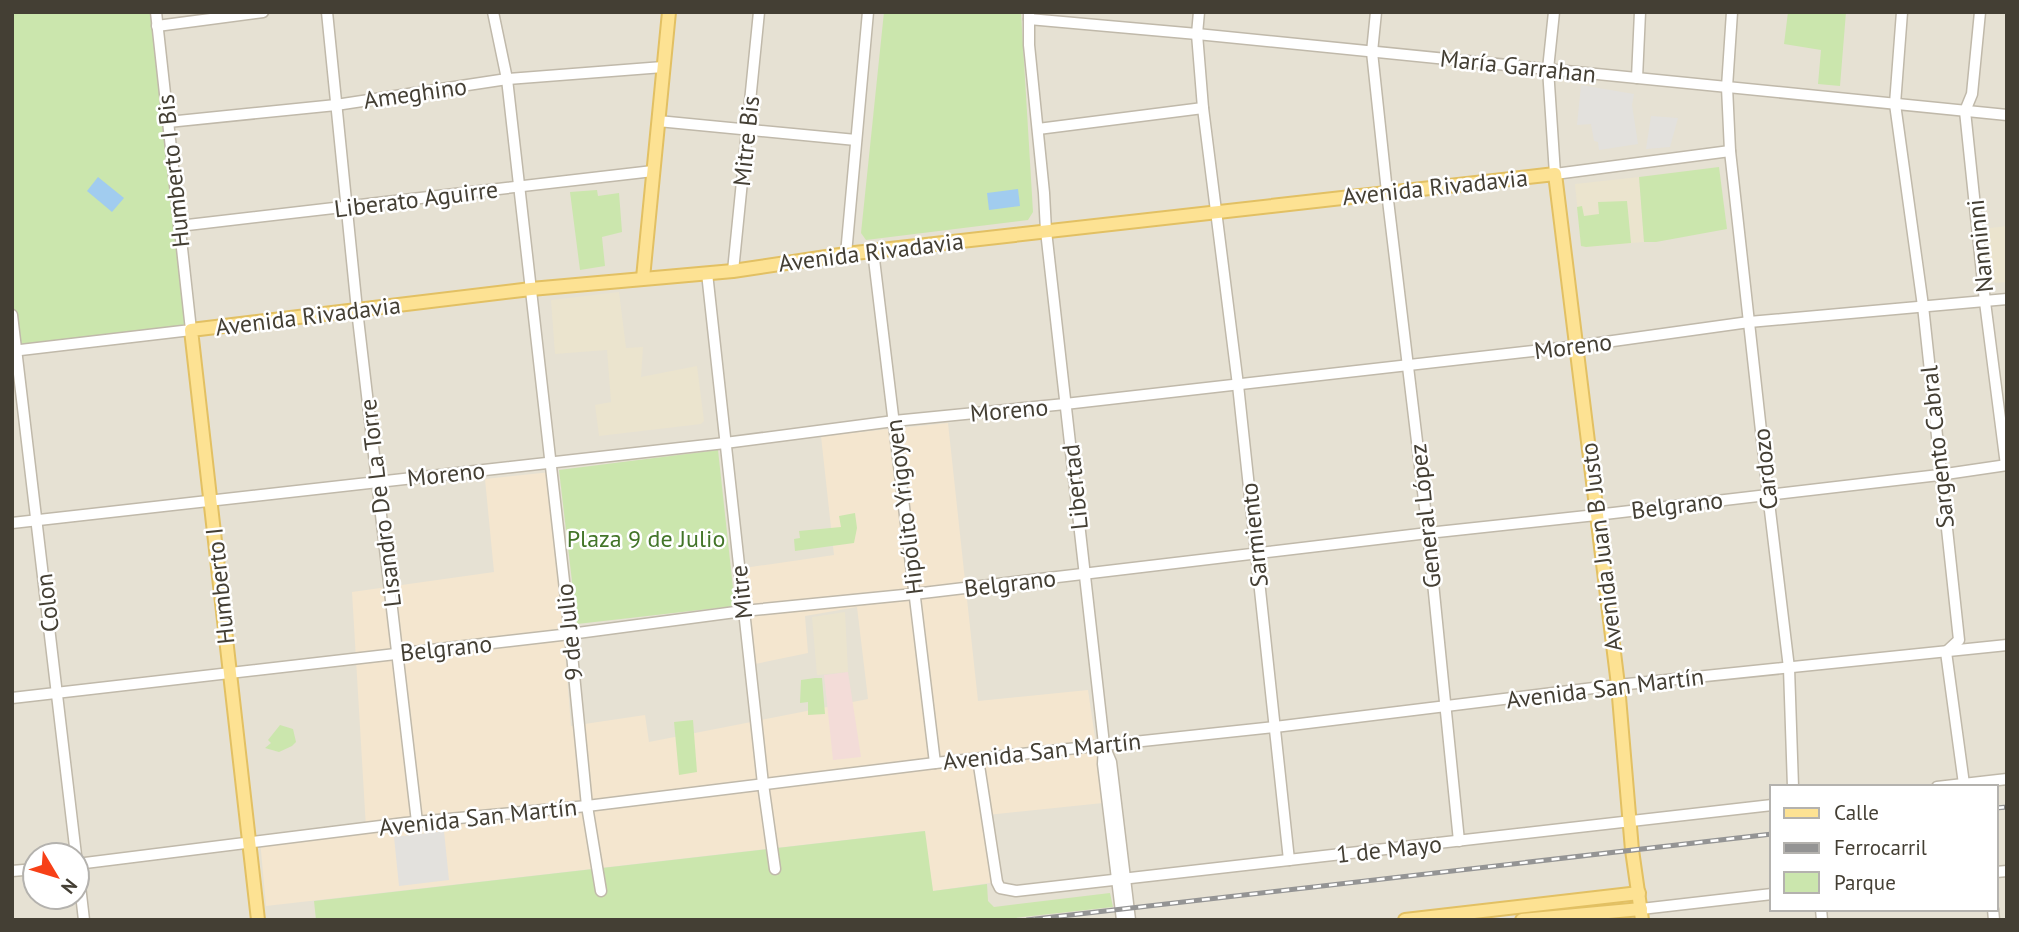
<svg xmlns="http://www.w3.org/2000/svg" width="2019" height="932" font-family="'PT Sans',sans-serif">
	<rect width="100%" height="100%" fill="#f2eee5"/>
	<path fill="#e6e1d3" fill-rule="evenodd" d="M156,12H2007V920H12V315ZM1772,787H1996V909H1772ZM35,855H77V897H35Z"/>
	<polygon fill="#f4e6cf" points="948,423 978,701 1088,690 1102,785 1103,803 987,815 997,882 933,891 924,831 266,906 260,840 366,828 352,592 494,572 485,479 551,472 571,726 645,715 649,742 868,699 857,607 805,616 808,653 755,664 744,568 834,555 821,436"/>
	<g fill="#ebe4ce">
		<polygon points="1639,177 1644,242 1586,247 1581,246 1575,184"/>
		<polygon points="2007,226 2007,282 1996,283 1988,277 1982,229"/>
		<polygon points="619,292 626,348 643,347 641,377 697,366 704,421 701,424 599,436 595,405 611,402 607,350 555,354 551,300"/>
		<polygon points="845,612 848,672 817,675 812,617"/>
	</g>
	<polygon fill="#f3dcd8" points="848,672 861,757 833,760 824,675"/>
	<g fill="#cbe6ad">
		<polygon points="12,12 156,12 191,330 17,351 12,315"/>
		<polygon points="884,12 1021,12 1033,212 1028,220 866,240 861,233"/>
		<polygon points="1788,12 1846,12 1840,86 1818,84 1821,50 1784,44"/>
		<polygon points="1719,167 1727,229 1656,242 1644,242 1639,177"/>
		<polygon points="597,190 598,196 619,193 622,232 602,237 605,266 580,270 570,192"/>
		<polygon points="1627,201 1631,243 1586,247 1581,246 1577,207 1582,206 1584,216 1599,214 1598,202"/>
		<polygon points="718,450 735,606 577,624 559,470"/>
		<polygon points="855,513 857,528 854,543 795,551 794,539 800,538 799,531 841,527 839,516"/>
		<polygon points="815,678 822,678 825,714 808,715 808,702 800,703 801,680"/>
		<polygon points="693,720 697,772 679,775 674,722"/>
		<polygon points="280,725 293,729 296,742 292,746 279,752 265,748 271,743 268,740"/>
		<polygon points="925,831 933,891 987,884 988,901 994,907 1110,893 1113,907 997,920 316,920 314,901"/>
	</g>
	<g fill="#e3e1dd">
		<polygon points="1581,85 1634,94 1632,105 1638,144 1599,150 1598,142 1594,141 1591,124 1577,125"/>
		<polygon points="1651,116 1678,118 1670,147 1646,149"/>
		<polygon points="444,831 449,880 399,886 394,837"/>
	</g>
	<g fill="#a1ccef">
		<polygon points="98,177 124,198 112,212 87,191"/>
		<polygon points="1018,189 1020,206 989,210 987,193"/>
	</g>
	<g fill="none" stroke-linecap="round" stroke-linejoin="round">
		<defs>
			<g id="minor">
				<polyline points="327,12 357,310 417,822"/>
				<polyline points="493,12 507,79 570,634 587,806 601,891"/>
				<polyline points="1029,12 1029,45 1044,193 1046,231 1104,744 1103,764 1122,920"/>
				<polyline points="1199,12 1197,34 1203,108 1238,385 1289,860"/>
				<polyline points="1376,12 1372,52 1387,192 1428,533 1459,841"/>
				<polyline points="1554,12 1548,69 1555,174 1730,151"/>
				<polyline points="1732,12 1727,87 1730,151 1768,494 1789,668 1793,787"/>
				<polyline points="1902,12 1895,104 1923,306 1959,640 1946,652 1964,784"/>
				<polyline points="1980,12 1972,94 1965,111 1985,302 2006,465"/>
				<polyline points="1029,19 1197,34 2007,115"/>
				<polyline points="157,26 263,12"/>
				<polyline points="1637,78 1640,12"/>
				<polyline points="658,121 856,140"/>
				<polyline points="168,122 336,105 507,79 663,67"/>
				<polyline points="1038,129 1203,108"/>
				<polyline points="179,226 653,171"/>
				<polyline points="873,251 935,763"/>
				<polyline points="846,254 868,12"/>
				<polyline points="733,271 759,12"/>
				<polyline points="707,273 763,784 775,869"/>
				<polyline points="12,315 76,855"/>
				<polyline points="12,351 191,330 156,12"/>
				<polyline points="12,523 725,443 894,421 1065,404 1577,346 1749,322 2007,299"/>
				<polyline points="12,698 570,634 743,611 914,594 1428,533 1596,515 1939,475 2007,465"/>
				<polyline points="1105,748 1111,762 1130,920"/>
				<polyline points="978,759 997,882 1000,888 1016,891 1772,805"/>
				<polyline points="1937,787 2007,779"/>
				<polyline points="77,860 84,920"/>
				<polyline points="77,864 405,823 587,806 935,763 1275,727 1618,685 2007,645"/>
				<polyline points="12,871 35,869"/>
				<polyline points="1996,872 2007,871"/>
				<polyline points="1641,909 1772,894"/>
				<polyline points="1821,909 1822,920"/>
				<polyline points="1993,909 1994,920"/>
			</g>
			<g id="major">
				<polyline points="643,278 669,12"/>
				<polyline points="258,920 191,330 531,289 733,271 846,254 1555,174 1618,685 1632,850 1642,920"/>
				<polyline points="1405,920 1639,893"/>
				<polyline points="1522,920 1641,909"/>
			</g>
		</defs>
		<use href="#minor" stroke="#c0b9aa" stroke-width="13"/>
		<use href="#major" stroke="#e2c063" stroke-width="16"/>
		<use href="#minor" stroke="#fff" stroke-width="10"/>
		<use href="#major" stroke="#fde293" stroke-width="12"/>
		<defs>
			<g id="rail">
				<polyline points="1996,808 2007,807"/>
				<polyline points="1027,920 1772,834"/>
			</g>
		</defs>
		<use href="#rail" stroke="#949494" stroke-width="5"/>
		<use href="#rail" stroke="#fff" stroke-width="2.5" stroke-dasharray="8" stroke-linecap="butt"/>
	</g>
	<g text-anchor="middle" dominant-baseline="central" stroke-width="5" stroke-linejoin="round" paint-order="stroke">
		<g font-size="24" fill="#443f34" stroke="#fff">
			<text transform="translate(1518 66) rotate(6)">María Garrahan</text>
			<text transform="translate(415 93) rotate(-8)">Ameghino</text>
			<text transform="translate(746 141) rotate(-84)">Mitre Bis</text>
			<text transform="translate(173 171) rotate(-96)">Humberto I Bis</text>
			<text transform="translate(1435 187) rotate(-6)">Avenida Rivadavia</text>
			<text transform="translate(416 199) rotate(-7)">Liberato Aguirre</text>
			<text transform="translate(1980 246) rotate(-96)">Nanninni</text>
			<text transform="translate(871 252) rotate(-7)">Avenida Rivadavia</text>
			<text transform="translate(308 316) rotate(-7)">Avenida Rivadavia</text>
			<text transform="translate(1573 346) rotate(-7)">Moreno</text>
			<text transform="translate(1009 410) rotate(-5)">Moreno</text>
			<text transform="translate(1937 447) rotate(-96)">Sargento Cabral</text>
			<text transform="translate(1765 469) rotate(-96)">Cardozo</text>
			<text transform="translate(446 474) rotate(-6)">Moreno</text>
			<text transform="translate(1075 487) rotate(-96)">Libertad</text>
			<text transform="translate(380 503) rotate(-97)">Lisandro De La Torre</text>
			<text transform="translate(1677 505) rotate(-7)">Belgrano</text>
			<text transform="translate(904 507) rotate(-97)">Hipólito Yrigoyen</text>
			<text transform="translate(1425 516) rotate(-96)">General López</text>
			<text transform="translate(1254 535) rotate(-96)">Sarmiento</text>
			<text transform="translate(1601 547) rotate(-97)">Avenida Juan B Justo</text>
			<text transform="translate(1010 583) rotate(-7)">Belgrano</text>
			<text transform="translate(220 586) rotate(-96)">Humberto I</text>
			<text transform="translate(741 592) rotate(-96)">Mitre</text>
			<text transform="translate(47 603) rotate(-97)">Colon</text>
			<text transform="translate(569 632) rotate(-96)">9 de Julio</text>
			<text transform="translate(446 648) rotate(-6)">Belgrano</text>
			<text transform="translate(1605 688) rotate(-7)">Avenida San Martín</text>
			<text transform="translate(1042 751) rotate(-6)">Avenida San Martín</text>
			<text transform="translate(478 817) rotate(-6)">Avenida San Martín</text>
			<text transform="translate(1389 849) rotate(-6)">1 de Mayo</text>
		</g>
		<g font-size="24" fill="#437529" stroke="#fff">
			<text x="646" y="538">Plaza 9 de Julio</text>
		</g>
	</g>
	<rect width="2019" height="932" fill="none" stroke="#443f34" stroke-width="28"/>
	<rect x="1770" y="785" width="228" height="126" fill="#ffffff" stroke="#b4b2ae" stroke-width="2"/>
	<rect x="1784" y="808" width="35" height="10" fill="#fde293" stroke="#b4b2ae" stroke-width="2"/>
	<text x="1834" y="820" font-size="21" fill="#443f34">Calle</text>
	<rect x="1784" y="843" width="35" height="10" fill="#949494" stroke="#b4b2ae" stroke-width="2"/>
	<text x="1834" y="855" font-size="21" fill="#443f34">Ferrocarril</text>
	<rect x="1784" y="872" width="35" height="21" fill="#cbe6ad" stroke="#b4b2ae" stroke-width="2"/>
	<text x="1834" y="890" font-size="21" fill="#443f34">Parque</text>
	<g transform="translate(56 876) rotate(128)"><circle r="33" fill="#ffffff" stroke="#b4b2ae" stroke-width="2"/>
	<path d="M0-5L12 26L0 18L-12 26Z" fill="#f74017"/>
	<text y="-10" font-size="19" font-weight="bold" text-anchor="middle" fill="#443f34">N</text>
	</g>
</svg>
